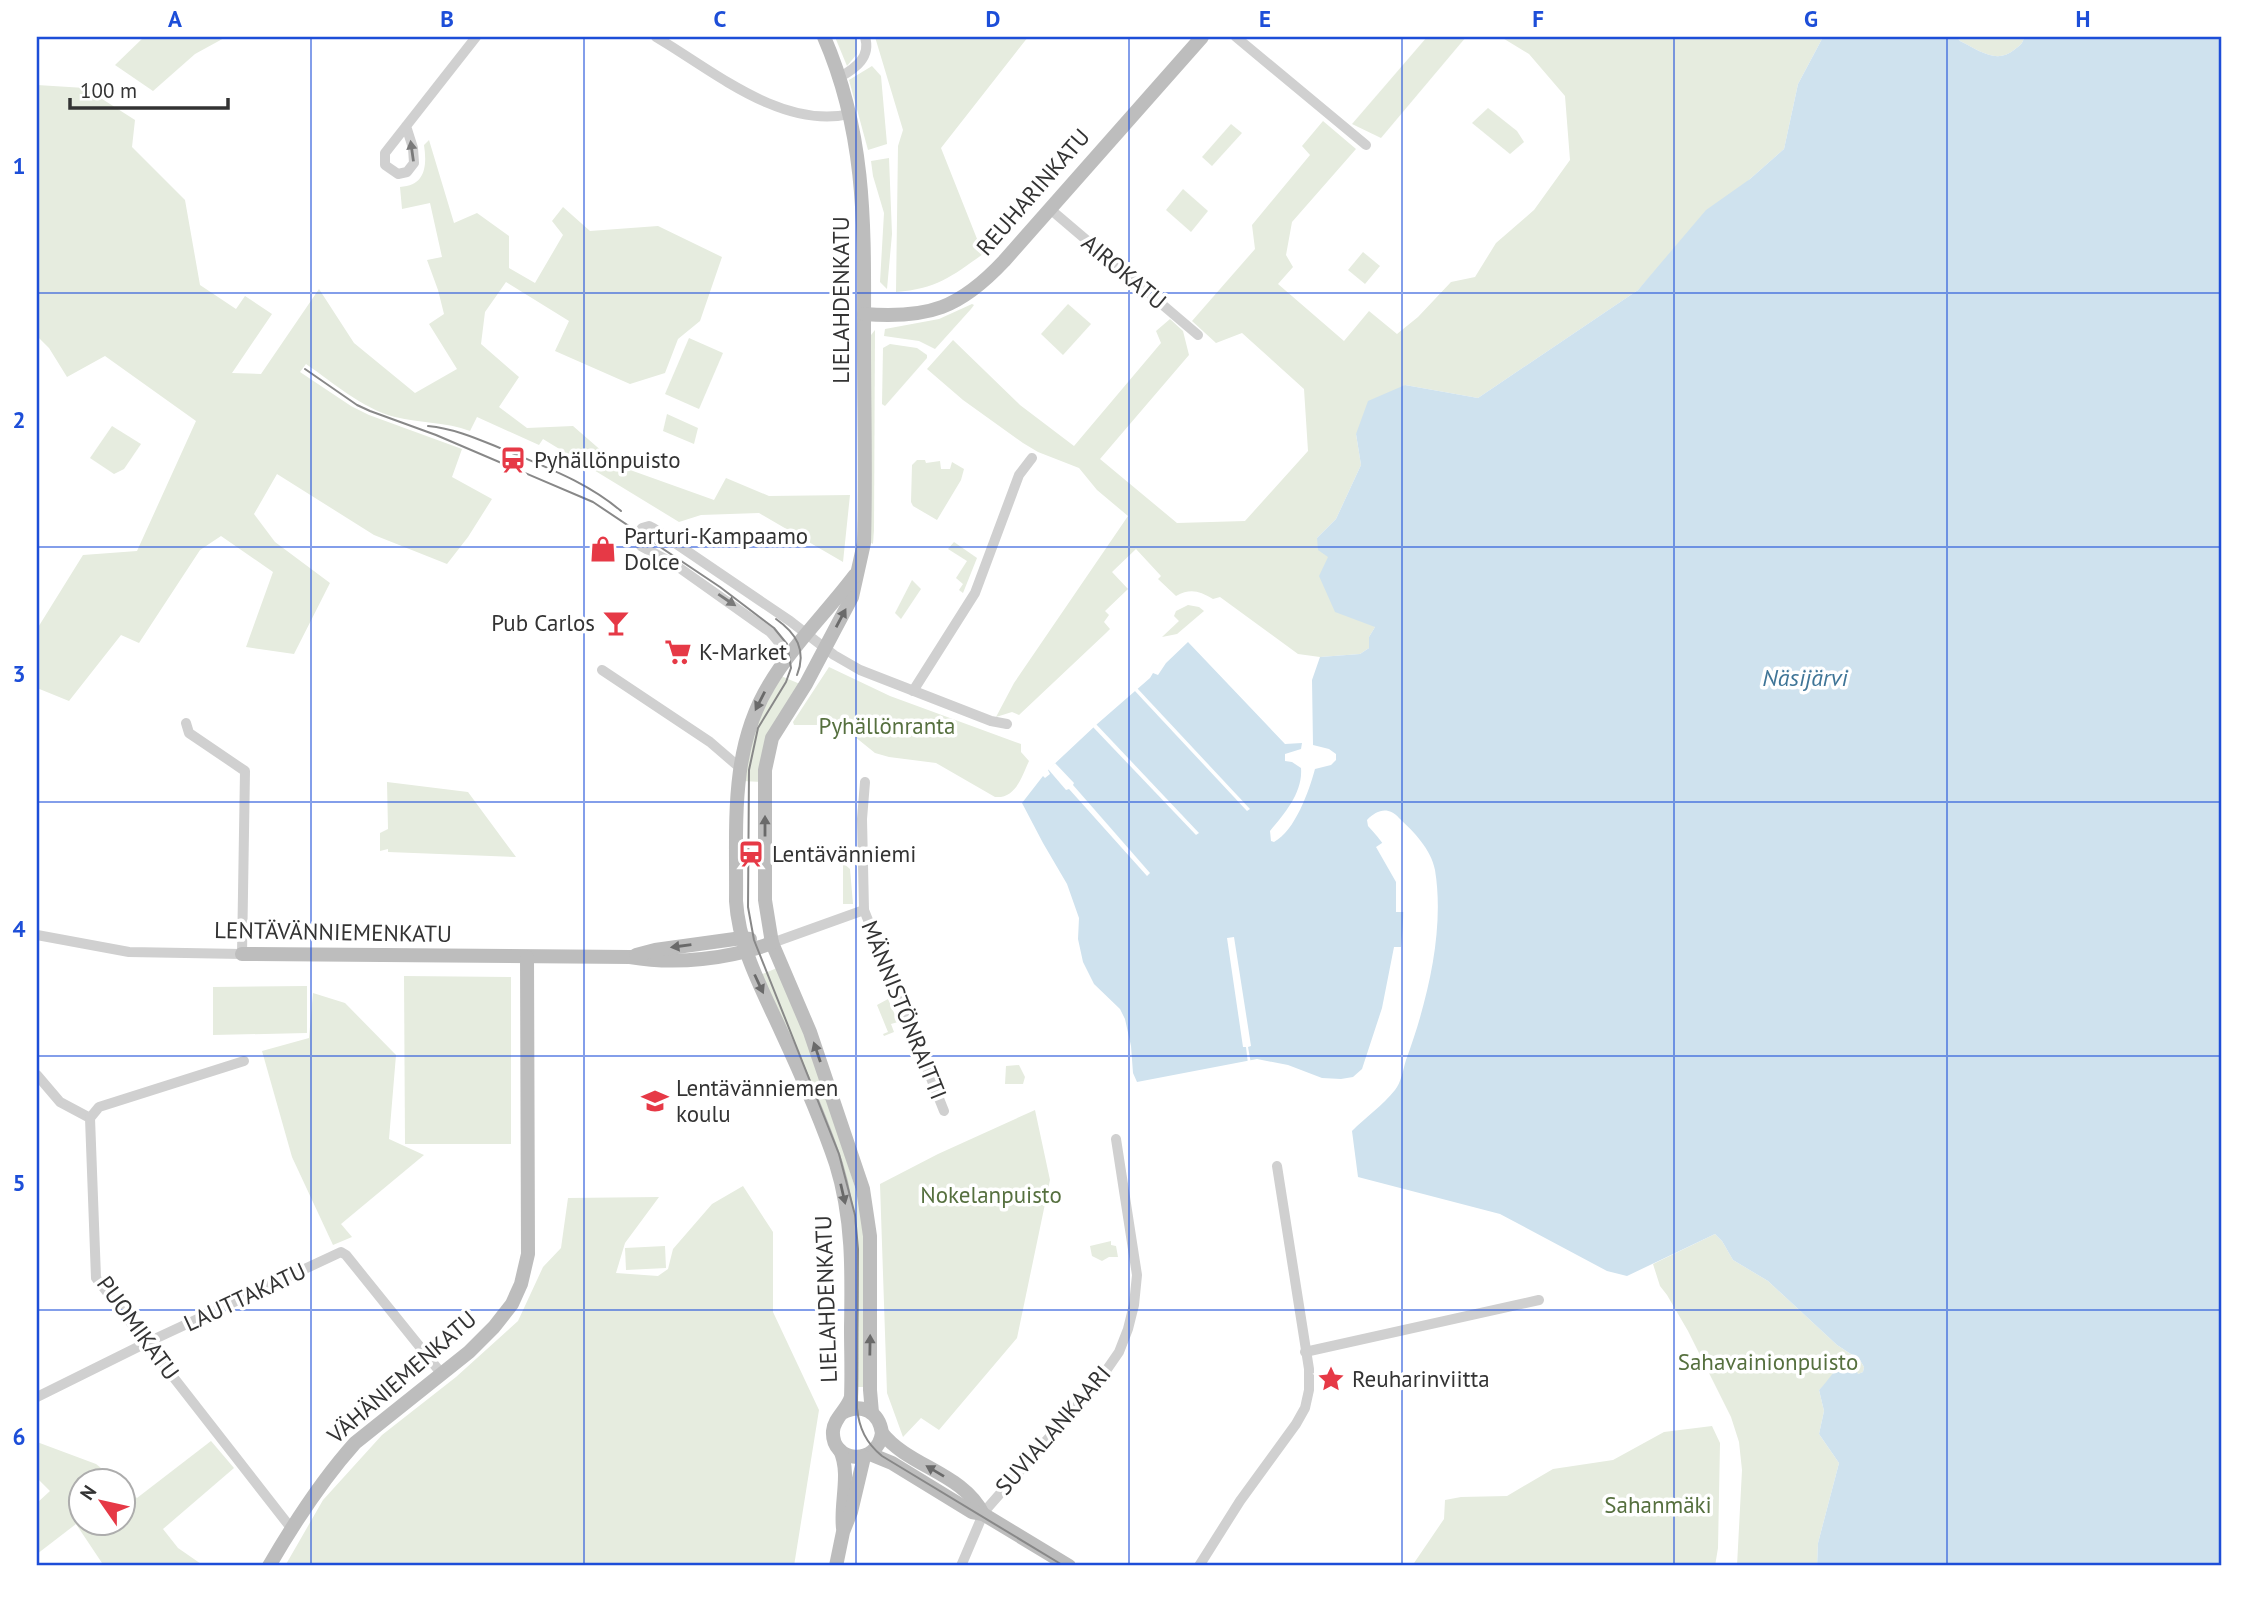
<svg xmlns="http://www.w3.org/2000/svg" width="2258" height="1603" viewBox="0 0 2258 1603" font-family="'PT Sans',sans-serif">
<rect width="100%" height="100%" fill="#fff"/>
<g fill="#e6ecdf">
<polygon points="144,37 226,37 195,54 153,91 115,65"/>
<polygon points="835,37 857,38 857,54 847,66"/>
<path d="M875 37H1028L941 148 983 254C951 277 936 289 896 292L898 146 903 130Z"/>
<polygon points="1427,37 1466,37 1381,138 1352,124"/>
<path d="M1501 37H1823L1798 84 1784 149 1750 179 1665 260 1638 290 1478 398 1405 385 1356 434 1361 465 1336 519 1317 538 1375 627 1369 637V648L1360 654 1320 657 1298 654 1220 597 1213 599C1199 591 1191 588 1176 596L1158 579 1161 576 1136 549 1112 572 1128 589 1105 611 1109 615 1104 622 1110 629 1106 633 1019 715 1012 712 996 717 1014 683 1128 516 1097 490 1079 468 1038 452 1023 443 963 400 927 369 953 340 1020 405 1074 446 1161 343 1156 331 1170 319 1183 331 1189 355 1100 459 1177 523 1245 521 1308 451 1304 389 1242 333 1216 343 1192 321 1255 249 1252 225 1310 155 1302 146 1323 121 1356 149 1292 222 1286 255 1293 267 1278 284 1344 341 1369 311 1397 334 1418 317 1451 282 1475 277 1496 243 1534 210 1570 160 1565 96 1529 54Z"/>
<path d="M1957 37H2024C2023 44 2019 46 2014 50 1996 65 1977 49 1960 41Z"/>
<polygon points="872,66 881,76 887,144 868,150 849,80"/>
<path d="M37 85 85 88 135 120 132 147 185 200 200 285 236 309 245 296 272 314 232 373 261 374 319 289 354 343 415 393 457 369 429 324 444 314 438 290 427 260 442 257 430 203 402 209 400 187C426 186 427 165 424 145L429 140 454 223 477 213 509 236V268L535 283 563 235 552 221 563 207 590 231 658 226 722 257 700 321 678 339 665 373 630 384 555 351 569 321 506 282 485 312 481 344 519 377 499 407 527 428 573 426 619 466 714 500 726 478 769 496 850 495 843 562 759 513 701 515 679 522 543 439 539 445 477 417 470 431C446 422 420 423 395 417 361 408 334 383 306 364L300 372 351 406 369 415 462 449 452 477 492 499 468 537 447 564 374 535 277 474 254 514 275 542 330 583 294 654 246 647 273 572 221 536 200 550 139 643 121 635 69 701 37 688V629L83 555 137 551 196 421 105 356 67 377 49 348 37 336Z"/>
<polygon points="1488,108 1517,131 1524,142 1510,154 1472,123"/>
<polygon points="1231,124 1242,133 1212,166 1202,157"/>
<polygon points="889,158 892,234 887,289 880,282 884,213 873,176 871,161"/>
<polygon points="1183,189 1208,211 1191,232 1166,210"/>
<polygon points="1363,252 1380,266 1365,284 1348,270"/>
<polygon points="972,304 974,305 971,309 935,349 919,341 884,336 885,329 939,319"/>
<polygon points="1068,304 1091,324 1063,355 1041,334"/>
<polygon points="875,330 874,530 873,544 870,542 871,335"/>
<polygon points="689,338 723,353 699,409 665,394"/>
<polygon points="890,344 917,348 927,355 927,358 885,406 882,404 883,348"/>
<polygon points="667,414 698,428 694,444 663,431"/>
<polygon points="112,426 141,444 124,469 114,474 90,458"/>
<polygon points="917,460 925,460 926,463 940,461 941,469 950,469 952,462 964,469 961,480 937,520 913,506 911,502 912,465"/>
<polygon points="954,542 977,558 963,593 959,590 963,584 956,578 967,561 948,549"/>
<polygon points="912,580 921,589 901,619 895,613"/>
<polygon points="1188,605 1199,607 1204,611 1177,634 1162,637 1179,621 1174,616 1176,611"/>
<path d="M829 667 890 696 1021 744V752L1029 761C1022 776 1016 799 995 797L936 763 889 757 875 753 849 732 834 725H794L793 722Z"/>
<polygon points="781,676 800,684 762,782 742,781 752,732"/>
<polygon points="387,782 468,792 516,857 388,852 388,849 380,851 380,833 388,829"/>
<polygon points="843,863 850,869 853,904 843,904"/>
<polygon points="777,968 809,1041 864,1216 866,1387 854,1387 854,1231 760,975"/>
<polygon points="404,976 511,977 511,1144 405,1144"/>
<polygon points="307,986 307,1033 213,1035 213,987"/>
<polygon points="313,993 345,1003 396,1055 389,1139 424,1155 341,1224 352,1237 333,1245 292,1157 262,1051 309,1038"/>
<polygon points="888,999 898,1022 891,1024 894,1032 884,1036 883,1034 888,1032 877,1005"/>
<polygon points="1019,1065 1025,1077 1023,1084 1005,1084 1006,1066"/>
<polygon points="1035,1110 1050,1180 1017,1338 939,1430 921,1418 903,1437 887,1393 880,1184 938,1154"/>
<polygon points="743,1186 773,1232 773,1312 819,1410 794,1566 285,1566 323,1500 382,1435 456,1377 518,1321 543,1267 561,1248 568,1198 659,1197 625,1243 616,1273 658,1276 668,1269 673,1249 712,1204"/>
<polygon points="1715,1234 1722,1241 1733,1260 1768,1281 1837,1345 1860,1360 1864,1367 1863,1372 1858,1374 1850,1363 1819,1390 1824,1411 1819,1434 1839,1463 1818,1543 1817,1566 1737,1566 1742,1470 1739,1442 1731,1417 1688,1331 1667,1295 1660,1286 1653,1264"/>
<polygon points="1111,1241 1111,1245 1116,1246 1118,1257 1109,1257 1102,1261 1092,1256 1090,1246"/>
<polygon points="665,1246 666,1268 626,1270 625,1248"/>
<polygon points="1712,1426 1720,1443 1718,1548 1715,1566 1412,1566 1444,1519 1445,1500 1461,1497 1507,1496 1553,1469 1613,1460 1664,1432"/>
<polygon points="211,1441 234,1468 163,1529 178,1548 204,1566 104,1566 76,1524 37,1554 37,1503 50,1491 37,1478 37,1442 96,1464 116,1480 80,1480 80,1522 122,1522 123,1486 137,1498"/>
</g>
<path fill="#cfe2ee" d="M1823 37H1957L1960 41C1977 49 1996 65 2014 50 2019 46 2023 44 2024 37H2221V1566H1817L1818 1543 1839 1463 1819 1434 1824 1411 1819 1390C1829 1380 1835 1368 1845 1361L1855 1367 1858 1374 1863 1372 1864 1367 1860 1360 1837 1345 1768 1281 1733 1260 1722 1241 1715 1234 1627 1276 1607 1271 1500 1214 1358 1177 1352 1131C1365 1118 1383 1105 1395 1090 1401 1083 1403 1070 1406 1060 1427 1003 1445 931 1435 870 1431 849 1414 832 1399 818 1388 806 1377 810 1367 820L1368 826C1406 866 1406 894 1401 947H1394L1382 1008 1362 1069 1353 1077 1341 1079 1322 1078 1288 1065 1257 1059 1137 1082 1133 1073 1131 1046 1125 1019 1120 1009 1094 984 1083 962 1078 939 1079 918 1067 884 1043 843 1022 803 1043 776 1045 778 1050 774 1048 770 1096 725 1150 678 1153 673 1158 675 1166 663 1188 642 1285 744 1302 743 1301 749 1285 754V761L1292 762 1301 768C1303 792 1285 813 1270 831L1271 841 1274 842C1295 831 1309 791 1315 769L1331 765 1336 760V754L1329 749 1313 745 1312 680 1320 657 1360 654 1369 648V637L1375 627 1335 612 1319 576 1328 557 1318 550 1317 538 1336 519 1361 465 1356 434 1368 401 1405 385 1478 398 1638 290 1706 210 1750 179 1784 149 1798 84Z"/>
<g fill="#fff">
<polygon points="1135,687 1137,688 1250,809 1247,811 1134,690"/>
<polygon points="1095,723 1199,833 1196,835 1092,726"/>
<polygon points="1055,763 1074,783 1073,785 1150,873 1147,876 1069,789 1066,790 1048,769"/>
<polygon points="1385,841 1403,872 1407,887 1406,912 1396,912 1396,882 1376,847"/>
<polygon points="1234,937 1251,1046 1248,1047 1251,1064 1248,1064 1246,1047 1243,1047 1227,938"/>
</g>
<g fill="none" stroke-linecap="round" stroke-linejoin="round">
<g stroke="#d0d0d0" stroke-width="10">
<path d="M656 37C712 70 782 130 850 114"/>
<polyline points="1236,37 1366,145"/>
<path d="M840 77C856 68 871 57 865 37"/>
<polyline points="406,126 413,148 414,163 407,172 398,174 385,165 385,153 476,37"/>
<polyline points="1050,209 1198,335"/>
<path d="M785 662C785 649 779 642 770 632L674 564 641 546 637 537 642 528 649 526 653 528 790 621 834 655 860 670 991 721 1007 724"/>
<polyline points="602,670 710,742 739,767"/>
<polyline points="913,691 975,593 1019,475 1032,458"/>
<polyline points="864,910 944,1111"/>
<polyline points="37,935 129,952 242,954 245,771 189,733 186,723"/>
<polyline points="772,943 864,910 862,819 865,782"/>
<polyline points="37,1075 60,1102 90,1118 96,1278 291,1528"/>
<polyline points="90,1118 99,1107 244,1061"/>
<polyline points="1305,1352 1539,1300"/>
<polyline points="37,1397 146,1343 341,1252 346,1255 441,1373"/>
<polyline points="961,1566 984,1512 1101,1378 1119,1352 1128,1329 1134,1305 1137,1275 1116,1139"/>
<polyline points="1199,1566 1240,1501 1296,1424 1305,1408 1309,1390 1309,1369 1277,1166"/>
</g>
<g stroke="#bdbdbd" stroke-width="14">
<path d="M824 37C868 138 864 233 864 340 864 408 866 475 864 543L852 597 806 684 772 738 765 770V900L772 943 810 1032 863 1189 870 1236V1390L872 1413"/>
<path d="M864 314C929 319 960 308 1004 261L1202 37"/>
<path d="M242 954 630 957C677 965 728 959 772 943"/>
<polyline points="636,955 655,950 742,938 750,939"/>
<path d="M842 1413C862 1402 879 1412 882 1433 877 1467 831 1463 833 1431 834 1418 847 1410 851 1397 852 1374 851 1351 851 1328 852 1272 853 1218 836 1164 821 1119 801 1074 781 1031 762 989 739 948 736 901 737 827 729 751 769 685 792 646 827 612 855 575"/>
<path d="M882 1433C909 1467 963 1473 983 1514"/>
<path d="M840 1450C851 1474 840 1502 843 1528"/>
<polyline points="870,1454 892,1463 972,1512 983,1514 1069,1566"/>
<path d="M269 1566C294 1523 321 1481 355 1443L469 1352 494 1327 512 1304 521 1284 528 1254 527 957"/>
<polyline points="836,1566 843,1532 851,1512 864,1457"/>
</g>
<g stroke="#888" stroke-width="2">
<path d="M305 369 357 405 370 411 436 435 593 502 720 587 774 628 787 644 791 668 786 682 758 728 749 770 748 907 754 940 839 1154 855 1215 858 1249 857 1408C859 1428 866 1443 882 1456L1064 1566"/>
<path d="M428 426C458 429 482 441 510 452 550 469 588 483 621 511"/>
<path d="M776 619C796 633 807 650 797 675"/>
</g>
</g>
<defs><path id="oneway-solid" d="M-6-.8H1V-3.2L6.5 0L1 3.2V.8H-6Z" transform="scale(1.75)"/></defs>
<g fill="#7a7a7a">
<use href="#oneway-solid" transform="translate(412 151) rotate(-98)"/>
<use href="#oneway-solid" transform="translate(727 600) rotate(34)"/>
</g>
<g fill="#6a6a6a">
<use href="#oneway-solid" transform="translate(841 618) rotate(-62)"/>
<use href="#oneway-solid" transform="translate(760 701) rotate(117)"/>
<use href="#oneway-solid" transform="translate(765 826) rotate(-90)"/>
<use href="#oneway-solid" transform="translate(681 946) rotate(172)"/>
<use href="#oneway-solid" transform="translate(759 984) rotate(65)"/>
<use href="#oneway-solid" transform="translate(817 1052) rotate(-109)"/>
<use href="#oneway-solid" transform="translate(843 1194) rotate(77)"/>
<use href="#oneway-solid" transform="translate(870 1345) rotate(-89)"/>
<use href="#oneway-solid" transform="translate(935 1471) rotate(-149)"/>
</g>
<path fill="none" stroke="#1d4ed8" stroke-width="2" stroke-opacity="0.55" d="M311 37V1566M584 37V1566M856 37V1566M1129 37V1566M1402 37V1566M1674 37V1566M1947 37V1566M37 293H2221M37 547H2221M37 802H2221M37 1056H2221M37 1310H2221"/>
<defs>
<g id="station-bare" transform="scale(2.1)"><path d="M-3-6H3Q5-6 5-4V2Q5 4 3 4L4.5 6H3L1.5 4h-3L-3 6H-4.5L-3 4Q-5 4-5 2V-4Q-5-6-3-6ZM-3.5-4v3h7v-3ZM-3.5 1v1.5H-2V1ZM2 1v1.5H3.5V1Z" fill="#e63946" stroke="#fff" stroke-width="2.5" paint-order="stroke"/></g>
<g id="shop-bare" transform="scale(2.1)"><path d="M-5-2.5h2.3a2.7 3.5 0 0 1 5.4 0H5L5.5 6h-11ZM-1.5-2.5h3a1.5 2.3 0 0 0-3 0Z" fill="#e63946" stroke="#fff" stroke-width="2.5" paint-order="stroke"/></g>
<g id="bar-bare" transform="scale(2.1)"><path d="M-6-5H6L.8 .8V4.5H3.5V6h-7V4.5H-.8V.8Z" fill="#e63946" stroke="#fff" stroke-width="2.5" paint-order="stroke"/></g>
<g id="supermarket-bare" transform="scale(2.1)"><path d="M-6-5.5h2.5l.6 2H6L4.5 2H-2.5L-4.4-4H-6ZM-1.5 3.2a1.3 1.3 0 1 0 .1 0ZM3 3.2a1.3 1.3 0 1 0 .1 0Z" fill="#e63946" stroke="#fff" stroke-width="2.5" paint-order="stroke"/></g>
<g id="school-bare" transform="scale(2.1)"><path d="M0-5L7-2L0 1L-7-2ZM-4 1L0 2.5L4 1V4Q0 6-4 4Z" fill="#e63946" stroke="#fff" stroke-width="2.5" paint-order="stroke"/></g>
<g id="sight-bare" transform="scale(2.1)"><path d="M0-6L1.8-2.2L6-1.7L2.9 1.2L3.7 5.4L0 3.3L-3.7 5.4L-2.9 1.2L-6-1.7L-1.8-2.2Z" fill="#e63946" stroke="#fff" stroke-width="2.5" paint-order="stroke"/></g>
</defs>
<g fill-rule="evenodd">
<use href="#station-bare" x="513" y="460"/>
<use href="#shop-bare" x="603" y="549"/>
<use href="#bar-bare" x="616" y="623"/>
<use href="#supermarket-bare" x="678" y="652"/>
<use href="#station-bare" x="751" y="854"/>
<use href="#school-bare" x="655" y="1101"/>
<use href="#sight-bare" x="1331" y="1379"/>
</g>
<g text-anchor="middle" stroke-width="7" stroke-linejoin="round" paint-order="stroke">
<g font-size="23" fill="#333" stroke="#fff">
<text transform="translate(1033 192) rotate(-49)" y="8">REUHARINKATU</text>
<text transform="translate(1124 272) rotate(40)" y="8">AIROKATU</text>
<text transform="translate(841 300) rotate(-90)" y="8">LIELAHDENKATU</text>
<text transform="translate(333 932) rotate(1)" y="8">LENTÄVÄNNIEMENKATU</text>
<text transform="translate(904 1010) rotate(68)" y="8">MÄNNISTÖNRAITTI</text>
<text transform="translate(245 1297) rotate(-25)" y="8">LAUTTAKATU</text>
<text transform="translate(826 1299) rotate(-92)" y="8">LIELAHDENKATU</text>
<text transform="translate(138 1328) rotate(54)" y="8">PUOMIKATU</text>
<text transform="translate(402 1377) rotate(-41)" y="8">VÄHÄNIEMENKATU</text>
<text transform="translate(1053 1430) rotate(-49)" y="8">SUVIALANKAARI</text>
</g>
<g font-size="23" fill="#333" stroke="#fff" text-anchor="start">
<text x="534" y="468">Pyhällönpuisto</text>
<text x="624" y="544">Parturi-Kampaamo<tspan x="624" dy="26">Dolce</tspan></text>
<text x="595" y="631" text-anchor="end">Pub Carlos</text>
<text x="699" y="660">K-Market</text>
<text x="772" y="862">Lentävänniemi</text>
<text x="676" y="1096">Lentävänniemen<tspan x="676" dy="26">koulu</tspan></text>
<text x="1352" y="1387">Reuharinviitta</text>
</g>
<g font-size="23" fill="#56703f" stroke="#fff">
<text x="887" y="734">Pyhällönranta</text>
<text x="991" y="1203">Nokelanpuisto</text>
<text x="1768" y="1370">Sahavainionpuisto</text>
<text x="1658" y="1513">Sahanmäki</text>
</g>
<g font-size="24" font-style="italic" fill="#3f7597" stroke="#fff">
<text x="1805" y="686">Näsijärvi</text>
</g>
</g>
<rect width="2258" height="1603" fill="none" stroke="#ffffff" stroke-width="77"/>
<g transform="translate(102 1502) rotate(304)"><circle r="33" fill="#ffffff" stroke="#adadad" stroke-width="2"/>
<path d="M0-5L12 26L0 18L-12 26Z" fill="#e63946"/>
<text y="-10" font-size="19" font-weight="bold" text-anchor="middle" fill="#333333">N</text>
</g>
<path d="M70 98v10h158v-10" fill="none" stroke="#333333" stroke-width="3.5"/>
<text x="80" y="98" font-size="21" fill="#333333" stroke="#ffffff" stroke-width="5" paint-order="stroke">100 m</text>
<rect x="38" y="38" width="2182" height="1526" fill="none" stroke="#1d4ed8" stroke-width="2.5"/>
<g font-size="23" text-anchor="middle" font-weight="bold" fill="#1d4ed8">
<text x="175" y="27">A</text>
<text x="447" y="27">B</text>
<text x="720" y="27">C</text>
<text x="993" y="27">D</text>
<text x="1265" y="27">E</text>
<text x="1538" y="27">F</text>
<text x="1811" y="27">G</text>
<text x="2083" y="27">H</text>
<text x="19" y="174">1</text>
<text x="19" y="428">2</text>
<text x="19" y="682">3</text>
<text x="19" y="937">4</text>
<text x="19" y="1191">5</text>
<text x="19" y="1445">6</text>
</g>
</svg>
